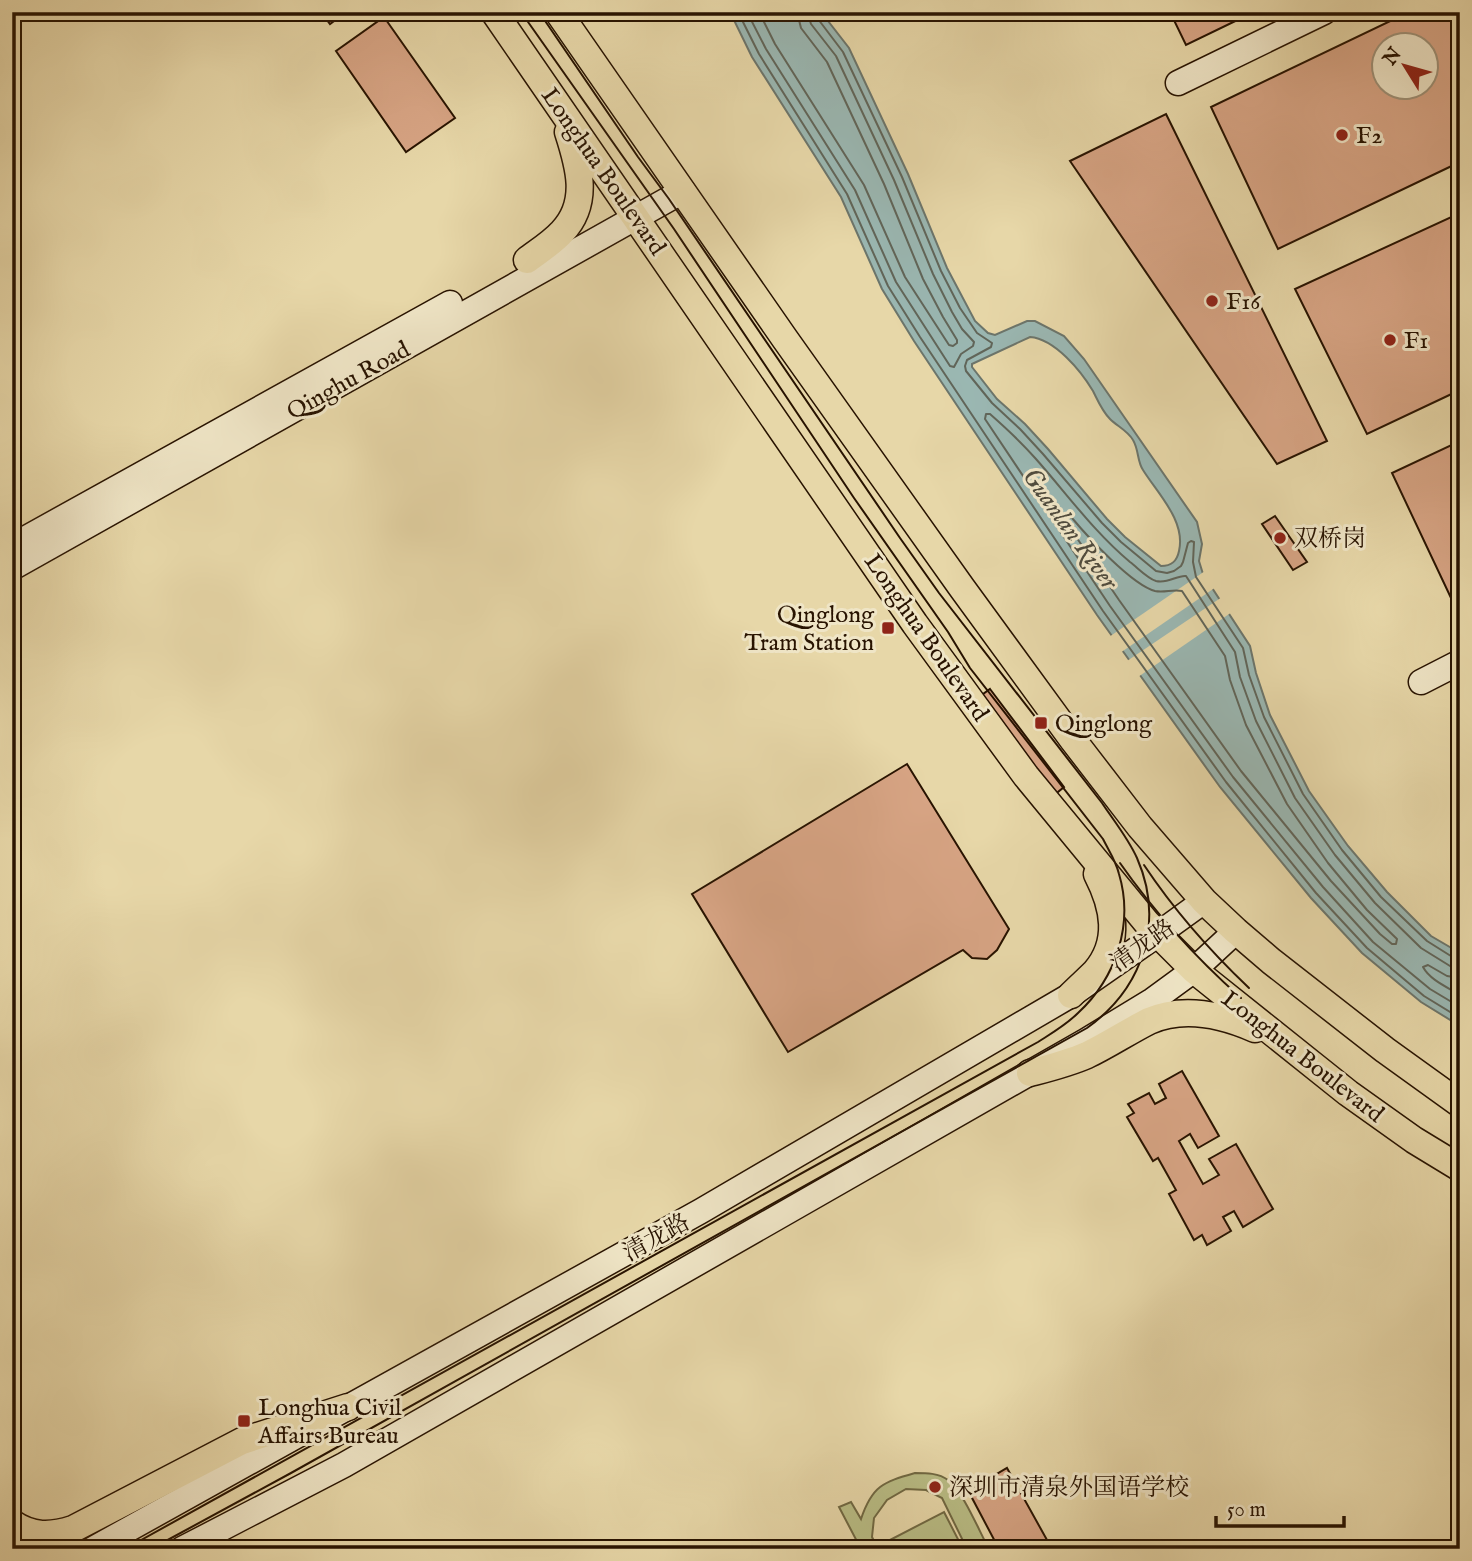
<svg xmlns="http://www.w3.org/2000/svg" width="1472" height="1561" viewBox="0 0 1472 1561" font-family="'IM FELL English','Noto Serif SC',serif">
<rect width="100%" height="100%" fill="#e7d7a8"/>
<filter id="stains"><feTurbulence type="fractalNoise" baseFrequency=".00286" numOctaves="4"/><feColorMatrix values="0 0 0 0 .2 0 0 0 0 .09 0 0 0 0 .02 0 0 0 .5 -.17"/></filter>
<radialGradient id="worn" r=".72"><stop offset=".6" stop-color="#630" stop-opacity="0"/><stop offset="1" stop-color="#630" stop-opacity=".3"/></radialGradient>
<g fill="#b9bd85" stroke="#706842" stroke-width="2">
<path d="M915 1473C926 1473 939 1473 948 1480 963 1491 979 1531 989 1549H967L942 1498 926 1490 906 1489 887 1500 874 1518 872 1537 878 1549H861L839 1507 851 1502 861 1519C872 1486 883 1482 915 1473Z"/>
<polygon points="944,1512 963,1549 892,1549 888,1541"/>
</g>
<path fill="#9ab7b2" stroke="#6c756b" stroke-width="2" fill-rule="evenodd" d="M730 12H821L849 48 908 174 947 268 975 321 988 333 995 335 1027 321H1035L1064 336 1084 359 1197 522 1202 544 1199 561 1203 574 1250 646 1256 673 1270 715 1309 791 1348 846 1387 892 1431 936 1460 953V1026L1421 1002 1362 953 1311 898 1220 787 1097 615 914 341 882 289 841 197 752 57ZM1030 337C1055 339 1081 371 1093 391 1098 401 1102 411 1110 419 1117 426 1128 431 1133 440 1139 450 1137 461 1143 470 1158 494 1186 521 1179 551 1177 561 1172 566 1161 566L1125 537 1107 519 1048 449 1025 424 997 399 972 367V364Z"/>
<g fill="#e7d7a8">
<polygon points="1205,571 1216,587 1120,653 1109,637"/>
<polygon points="1222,597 1232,612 1138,677 1127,661"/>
</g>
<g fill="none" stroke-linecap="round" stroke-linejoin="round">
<g stroke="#616559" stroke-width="2">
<polyline points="738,12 759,54 847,194 888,286 920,337 1103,611 1226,782 1316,893 1367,948 1424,996 1460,1018"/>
<polyline points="747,12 766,49 855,190 896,282 950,366 954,367 961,354 973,346 974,342 962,329 952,312 933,274 894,180 836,56 811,24 807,12"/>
<polyline points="759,12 775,44 864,185 905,277 949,345 953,346 957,343 957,340 943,317 923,279 884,184 827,62 801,28 797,12"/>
<polyline points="816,12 818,19 843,52 902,177 941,271 960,308 977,333 992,343 991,347 967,360 965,366 966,371 992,403 1020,429 1043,454 1102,523 1121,542 1156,571 1167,573 1174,571 1181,566 1183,562 1188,543 1191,541 1194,542 1193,562 1196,577 1243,648 1249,675 1264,717 1303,794 1342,850 1381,897 1427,941 1454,958 1460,959"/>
<path d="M1067 517 1072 518C1087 536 1132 585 1155 591 1164 593 1173 589 1182 591L1225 656 1230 680 1246 725 1287 804 1328 863 1367 910 1397 939 1396 944H1392L1380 934 1331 881 1241 771 1119 600 1066 522Z"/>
<path d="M1460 968 1450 966 1421 948 1375 903 1335 855 1295 798 1256 721 1240 677 1235 652 1186 576C1177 575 1168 584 1156 581 1147 578 1138 568 1130 562 1094 532 1067 494 1036 459 1022 443 1007 429 990 414H986L985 419 1110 606 1233 777 1323 887 1373 942 1430 989 1460 1007"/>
<path d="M1460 978 1447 976 1428 965 1423 967C1430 980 1447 987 1460 995"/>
</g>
</g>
<g fill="#d7a484" stroke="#281300" stroke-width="2" fill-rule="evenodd">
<polygon points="321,12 346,12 330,24"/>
<polygon points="1170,12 1254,12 1186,45"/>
<path d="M1409 12H1460V162L1278 249 1211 107ZM1384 46H1426V88H1384Z"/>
<polygon points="384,17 455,118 406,152 336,51"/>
<polygon points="1166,114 1327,441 1277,464 1070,161"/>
<polygon points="1460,213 1460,390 1367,434 1295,289"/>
<polygon points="1460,441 1460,617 1392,473"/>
<polygon points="1275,516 1307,562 1293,570 1262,524"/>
<polygon points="990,689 1064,787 1053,796 979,697"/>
<polygon points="907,764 1009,929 997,950 987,959 972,958 963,950 788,1052 692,894"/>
<polygon points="1182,1071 1219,1136 1198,1148 1190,1134 1179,1141 1203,1184 1219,1175 1209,1159 1236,1144 1273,1209 1243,1227 1234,1211 1223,1217 1231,1231 1207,1245 1202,1235 1194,1240 1169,1194 1176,1190 1158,1158 1153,1161 1127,1117 1134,1113 1128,1104 1149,1093 1155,1104 1166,1098 1159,1084"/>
<polygon points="1007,1468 1052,1549 999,1549 971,1496 973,1488"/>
</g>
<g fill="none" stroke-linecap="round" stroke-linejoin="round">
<g stroke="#281300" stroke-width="27">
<g id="secondary">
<polyline points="1178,83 1324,12"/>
<polyline points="12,546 450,303"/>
<polyline points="12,568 683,191"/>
<polyline points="1421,682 1460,662"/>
<polyline points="93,1549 701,1211 1071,995 1157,935 1204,901"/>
<polyline points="182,1549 344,1465 1084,1042 1153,1000 1194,970 1236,931"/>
</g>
</g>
<g stroke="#281300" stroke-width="29">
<g id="primary">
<polyline points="494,12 915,624 1026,776 1147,923 1194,970 1348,1093 1414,1140 1460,1168"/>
<polyline points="558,12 785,339 962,588 1073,740 1140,827 1204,901 1236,931 1271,961 1385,1050 1460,1104"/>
<path d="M527 260C539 251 552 243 562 232 590 203 579 166 568 132"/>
<path d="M1071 995C1079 987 1087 980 1095 972 1121 942 1114 907 1097 874"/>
<path d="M1030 1073C1049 1068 1069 1063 1087 1055 1108 1045 1129 1031 1149 1021 1183 1006 1223 1015 1255 1029"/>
<path d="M12 1523C32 1537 51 1536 73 1529L242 1441 348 1407"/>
</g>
</g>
<use href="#secondary" stroke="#efe5c6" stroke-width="24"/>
<use href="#primary" stroke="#e7d7a8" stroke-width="26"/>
<g stroke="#281300" stroke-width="2">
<path d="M1120 863C1155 913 1195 957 1241 998"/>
<path d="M1144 865C1174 910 1210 951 1249 988"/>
<path d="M125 1549 1038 1042C1052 1033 1066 1025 1078 1013 1116 978 1134 924 1119 874 1116 861 1109 851 1103 839L970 668 948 632 854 498 674 229 521 12"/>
<path d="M151 1549 291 1473 1087 1028C1143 988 1165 922 1137 858 1128 838 1114 821 1102 803L939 593 900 538 669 199 638 157 539 12"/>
</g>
</g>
<g fill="#8f2418" stroke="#efe5c6" stroke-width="2.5">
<circle cx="1342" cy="135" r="7"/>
<circle cx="1212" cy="301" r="7"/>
<circle cx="1390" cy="340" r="7"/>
<circle cx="1280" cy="538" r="7"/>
<rect x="881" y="621" width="14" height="14" rx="3.5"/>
<rect x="1034" y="716" width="14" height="14" rx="3.5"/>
<rect x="237" y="1414" width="14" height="14" rx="3.5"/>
<circle cx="935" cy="1487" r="7"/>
</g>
<g text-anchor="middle" stroke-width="6" stroke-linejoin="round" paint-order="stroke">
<g font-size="24" fill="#281300" stroke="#efe5c6" text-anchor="start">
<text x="1356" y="143">F2</text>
<text x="1226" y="309">F16</text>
<text x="1404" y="348">F1</text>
<text x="1294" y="546">双桥岗</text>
<text x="874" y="622" text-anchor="end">Qinglong<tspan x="874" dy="28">Tram Station</tspan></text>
<text x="1055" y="731">Qinglong</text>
<text x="258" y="1415">Longhua Civil<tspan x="258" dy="28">Affairs Bureau</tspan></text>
<text x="949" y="1495">深圳市清泉外国语学校</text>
</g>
<g font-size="24" fill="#281300" stroke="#efe5c6">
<text transform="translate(604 171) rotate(55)" y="8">Longhua Boulevard</text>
<text transform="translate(348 380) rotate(-29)" y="8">Qinghu Road</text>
<text transform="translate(927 637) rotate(55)" y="8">Longhua Boulevard</text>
<text transform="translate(1142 945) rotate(-35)" y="8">清龙路</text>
<text transform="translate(1303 1056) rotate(38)" y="8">Longhua Boulevard</text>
<text transform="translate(656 1237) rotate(-29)" y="8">清龙路</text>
</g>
<g font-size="26" font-style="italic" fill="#504c3e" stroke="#efe5c6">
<text transform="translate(1071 528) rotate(54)" y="9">Guanlan River</text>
</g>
</g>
<rect width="1472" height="1561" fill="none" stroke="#e7d7a8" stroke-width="42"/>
<rect x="14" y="14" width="1444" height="1533" fill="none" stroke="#281300" stroke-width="3.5"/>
<rect x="21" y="21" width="1430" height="1519" fill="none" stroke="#281300" stroke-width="2"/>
<g transform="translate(1405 66) rotate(307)"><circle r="33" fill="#efe5c6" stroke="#9f9177" stroke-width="2"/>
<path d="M0-5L12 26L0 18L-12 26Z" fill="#8f2418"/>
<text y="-10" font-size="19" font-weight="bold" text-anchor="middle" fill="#281300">N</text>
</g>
<path d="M1216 1516v10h128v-10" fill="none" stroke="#281300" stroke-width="3.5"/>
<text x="1227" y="1516" font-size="21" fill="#281300" stroke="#efe5c6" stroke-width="5" paint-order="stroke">50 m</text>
<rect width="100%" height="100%" filter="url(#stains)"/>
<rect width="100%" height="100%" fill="url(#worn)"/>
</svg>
